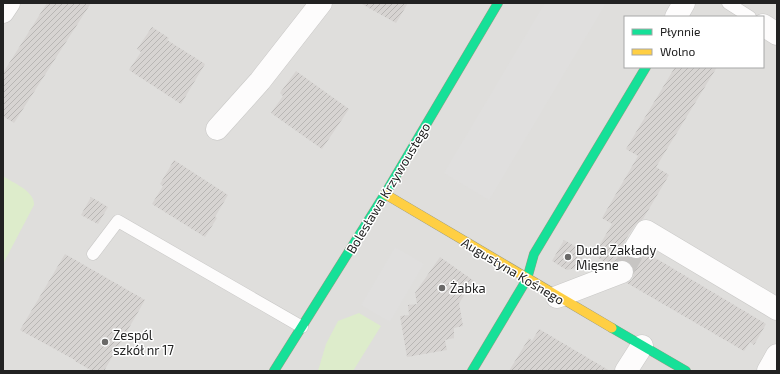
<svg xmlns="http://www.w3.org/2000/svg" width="780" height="374" viewBox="0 0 780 374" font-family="'Exo 2',sans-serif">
<defs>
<pattern id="building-hatch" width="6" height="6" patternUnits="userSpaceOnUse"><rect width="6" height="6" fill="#d7d4d2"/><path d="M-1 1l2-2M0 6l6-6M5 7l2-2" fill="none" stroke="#b8b6b4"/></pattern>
</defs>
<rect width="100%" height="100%" fill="#f0eeeb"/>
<path fill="#dfdedc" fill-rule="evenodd" d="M3 3H777V371H3ZM625 17H763V67H625Z"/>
<g fill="#ddeccb">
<path d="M3 176C13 183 35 191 34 205L3 264Z"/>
<polygon points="359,313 381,326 353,371 318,371 326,344 338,321"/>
</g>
<g fill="#e0dfde">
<polygon points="545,3 606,3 489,200 444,173"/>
<polygon points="395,247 424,264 390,322 361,305"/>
</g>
<g fill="url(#building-hatch)">
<polygon points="47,3 91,3 14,123 3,116 3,73"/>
<polygon points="360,3 408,3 396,23"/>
<polygon points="152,27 169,38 167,40 205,64 181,104 129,70 141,52 137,49"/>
<polygon points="675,67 717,67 656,167 669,175 643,219 636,224 625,240 624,246 625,252 629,257 635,259 642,258 647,253 766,324 754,345 750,342 744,351 627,283 632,280 634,274 633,267 630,262 624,260 608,264 594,255 612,224 602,218 638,156 626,149"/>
<polygon points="296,71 349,109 322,149 271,113 283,96 280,93"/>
<polygon points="174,160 228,195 215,217 217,218 205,237 152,204 163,186 160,184"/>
<polygon points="91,197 108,207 98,224 81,215"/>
<polygon points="564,240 585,252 576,268 567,270 552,261"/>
<polygon points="65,254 145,300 104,371 92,371 75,361 75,360 20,330"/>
<polygon points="440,257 474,281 459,303 463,326 454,328 454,338 445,340 447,350 407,357 400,316 409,315 408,305 417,304 415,293"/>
<polygon points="539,329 610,371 509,371 529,338 532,341"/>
</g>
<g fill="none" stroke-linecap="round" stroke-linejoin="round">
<polyline stroke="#c7c5c3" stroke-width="22" stroke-dasharray="22 11" stroke-linecap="butt" points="622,272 636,247"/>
<g stroke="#c9c8c7" stroke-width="13">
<g id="lane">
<polyline points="728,3 750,17"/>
<polyline points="93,254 118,221 302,327"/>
</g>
</g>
<g stroke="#c9c8c7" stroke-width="23">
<g id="street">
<polyline points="3,12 9,3"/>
<polyline points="676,17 684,3"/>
<polyline points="763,25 777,34"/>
<polyline points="217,129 260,81 321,3"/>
<polyline points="636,247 646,231 777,309"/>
<polyline points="557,297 622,272"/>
<polyline points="626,371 642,346"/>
<polyline points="768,371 777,355"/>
</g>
</g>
<g stroke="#999a82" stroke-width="10">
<g id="fast">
<polyline points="612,328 686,371"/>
<polyline points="274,371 385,194 498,3"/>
<polyline points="472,371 527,279 534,254 646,67"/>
</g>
</g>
<g stroke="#999a82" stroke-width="10">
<polyline id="slow" points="385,194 612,328"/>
</g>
<use href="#lane" stroke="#fdfcfc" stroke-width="12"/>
<use href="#street" stroke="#fdfcfc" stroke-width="22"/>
<use href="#fast" stroke="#16e098" stroke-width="9"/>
<use href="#slow" stroke="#ffcf43" stroke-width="9"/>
</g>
<g fill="#6a6968" stroke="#fff" stroke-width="1.5">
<circle cx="568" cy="257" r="4"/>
<circle cx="442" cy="288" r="4"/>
<circle cx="105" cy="342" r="4"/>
</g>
<g text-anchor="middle" stroke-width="3" stroke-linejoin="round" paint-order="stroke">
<g font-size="13" fill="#222" stroke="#fff">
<text transform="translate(388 188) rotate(-59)" y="5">Bolesława Krzywoustego</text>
<text transform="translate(513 271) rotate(31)" y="5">Augustyna Kośnego</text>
</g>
<g font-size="13" fill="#222" stroke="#fff" text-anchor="start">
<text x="576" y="255">Duda Zakłady<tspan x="576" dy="15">Mięsne</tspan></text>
<text x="450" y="293">Żabka</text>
<text x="113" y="340">Zespól<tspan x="113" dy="15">szkół nr 17</tspan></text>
</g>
</g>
<rect width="780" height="374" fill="none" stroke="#222222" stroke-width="8"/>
<rect x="624" y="16" width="140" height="52" fill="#ffffff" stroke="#a7a7a7"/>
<rect x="632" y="29" width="20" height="6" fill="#16e098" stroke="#a7a7a7"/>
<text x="660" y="36" font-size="12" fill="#222222">Płynnie</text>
<rect x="632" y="49" width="20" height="6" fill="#ffcf43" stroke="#a7a7a7"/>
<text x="660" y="56" font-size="12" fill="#222222">Wolno</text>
</svg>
